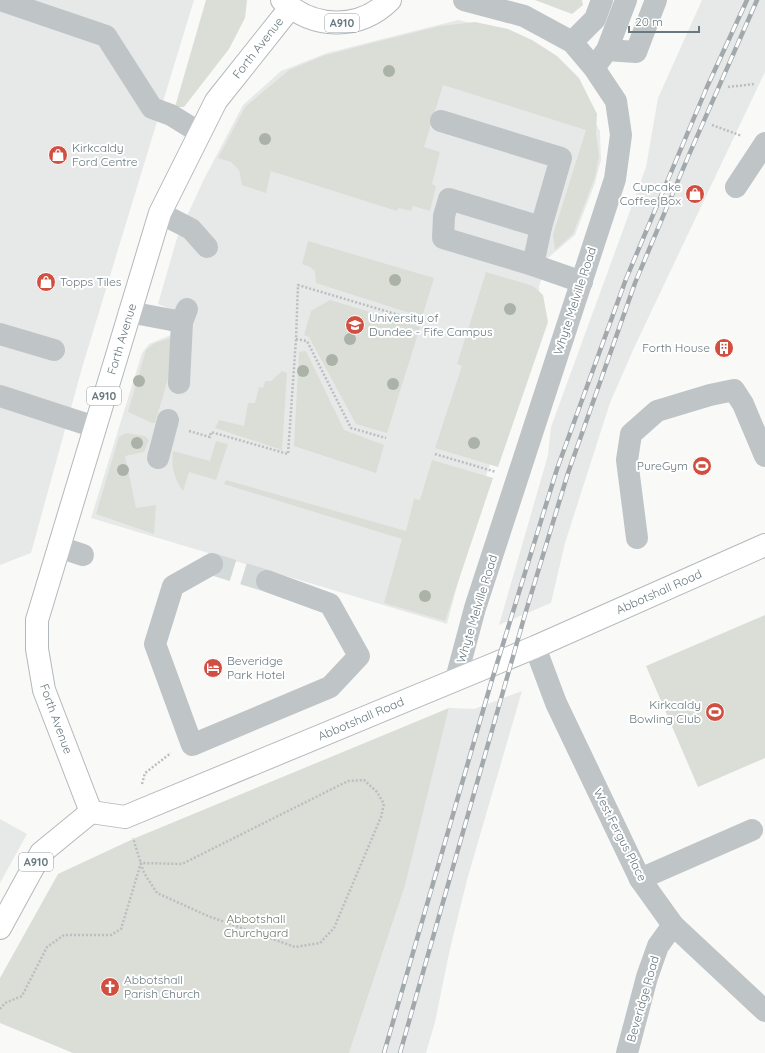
<svg xmlns="http://www.w3.org/2000/svg" width="765" height="1053" viewBox="0 0 765 1053" font-family="Quicksand,sans-serif">
<rect width="100%" height="100%" fill="#f9f9f8"/>
<g fill="#e7e9e8">
<polygon points="0,0 194,0 82,368 31,553 0,565"/>
<polygon points="702,0 765,0 765,72 633,350 610,403 565,543 551,603 499,625 548,455 551,427 646,167 658,98"/>
<polygon points="458,20 489,27 582,100 600,131 601,160 595,183 575,235 548,258 539,287 541,316 485,479 447,624 91,518 142,353 149,344 171,335 172,310 158,304 177,238 203,181 243,105 281,71 327,53"/>
<polygon points="522,691 467,880 450,949 435,1022 426,1053 349,1053 405,886 449,708 474,709"/>
<polygon points="0,819 27,834 0,883"/>
</g>
<g fill="#daded7">
<polygon points="206,0 247,0 245,18 229,49 184,107 175,107"/>
<polygon points="535,0 582,0 583,5 572,14"/>
<polygon points="475,22 508,29 532,40 557,56 579,78 597,114 596,133 599,156 595,177 573,234 555,250 553,235 586,130 443,85 424,147 440,152 432,184 436,186 430,211 413,206 411,211 399,208 397,211 271,171 266,193 242,185 239,170 231,162 218,158 245,107 289,70 323,56 372,43 440,26"/>
<polygon points="308,241 434,278 422,317 316,283 315,271 310,267 302,264"/>
<polygon points="486,272 533,286 543,295 548,322 498,467 435,448 462,366 457,364"/>
<polygon points="330,300 420,327 387,433 356,424 309,337 304,335 311,311"/>
<polygon points="170,338 170,372 155,423 152,423 128,412 146,350 155,343"/>
<polygon points="306,351 344,430 384,445 376,473 294,446 299,352"/>
<polygon points="282,371 287,373 282,450 215,428 219,420 244,426 248,403 255,403 259,387 263,388 265,381 271,381"/>
<polygon points="126,433 145,436 149,440 144,452 125,456 136,508 156,505 154,534 96,514 119,437"/>
<path d="M216 441 228 444 216 480 189 472 183 491C174 479 171 466 173 451L210 461Z"/>
<polygon points="432,460 493,478 445,621 384,603 402,539 224,484 226,480 406,531 414,499 420,500"/>
<polygon points="765,615 765,758 698,787 646,666"/>
<polygon points="449,708 405,886 349,1053 73,1053 0,1023 0,978 58,874 133,839"/>
</g>
<g fill="none" stroke-linecap="round" stroke-linejoin="round">
<polyline stroke="#d4d9da" stroke-width="22" stroke-dasharray="22 11" stroke-linecap="butt" points="212,564 267,581"/>
<g stroke="#b3b9bb" stroke-width="24">
<g id="major">
<path d="M282 0C313 29 359 31 390 0"/>
<polyline points="91,812 44,690 37,649 37,620 160,213 216,101 290,8"/>
<polyline points="0,928 41,853 91,812 125,817 535,647 765,545"/>
</g>
</g>
<g stroke="#babec0" stroke-width="2.5" stroke-dasharray="2 2" stroke-linecap="butt">
<polyline points="728,87 755,84"/>
<polyline points="712,125 742,136"/>
<polyline points="296,339 307,341 351,428 386,438"/>
<polyline points="189,431 210,437 211,432 288,454 296,339 298,285 419,321"/>
<polyline points="435,454 496,472"/>
<polyline points="142,784 145,773 171,753"/>
<polyline points="0,1009 5,1003 22,996 47,947 64,935 111,935 121,929 141,863 182,864 348,781 364,780 377,792 384,804 381,817 334,928 320,943 295,947 208,916 157,893 144,873 133,838"/>
</g>
<g stroke="#bfc4c7" stroke-width="22">
<polyline points="0,0 106,36 152,108 171,115 200,133"/>
<polyline points="572,42 595,19 602,0"/>
<polyline points="607,50 636,52 656,0"/>
<polyline points="599,61 607,50 626,0"/>
<polyline points="441,121 561,158 541,227 533,265 582,282"/>
<polyline points="736,187 765,143"/>
<polyline points="160,213 191,229 207,247"/>
<polyline points="533,265 443,238 444,216 449,199 541,227"/>
<polyline points="129,312 182,322 187,309"/>
<polyline points="0,334 54,350"/>
<polyline points="179,383 182,322"/>
<polyline points="0,396 95,427"/>
<polyline points="158,458 168,420"/>
<polyline points="637,538 627,460 631,434 657,411 710,395 734,390 743,404 765,456"/>
<polyline points="59,547 83,555"/>
<polyline points="212,564 173,586 155,644 192,745 330,687 359,656 330,604 267,581"/>
<polyline points="535,647 556,703 640,879 673,925 765,1011"/>
<polyline points="456,679 475,608 615,179 621,135 616,101 594,68 572,42 524,16 464,0"/>
<polyline points="640,879 752,830"/>
<polyline points="627,1053 647,977 658,946 673,925"/>
</g>
<use href="#major" stroke="#fff" stroke-width="22"/>
<g stroke="#a2a9ad" stroke-width="4.5">
<g id="rail">
<polyline points="384,1053 491,683 557,469 626,279 707,87 747,0"/>
<polyline points="400,1053 526,611 568,473 635,283 688,157 757,0"/>
</g>
</g>
<use href="#rail" stroke="#fff" stroke-width="3" stroke-dasharray="9" stroke-linecap="butt"/>
</g>
<g fill="#abb2a8">
<circle cx="389" cy="71" r="6"/>
<circle cx="265" cy="139" r="6"/>
<circle cx="395" cy="280" r="6"/>
<circle cx="510" cy="309" r="6"/>
<circle cx="350" cy="339" r="6"/>
<circle cx="332" cy="360" r="6"/>
<circle cx="303" cy="371" r="6"/>
<circle cx="139" cy="381" r="6"/>
<circle cx="393" cy="384" r="6"/>
<circle cx="137" cy="443" r="6"/>
<circle cx="474" cy="443" r="6"/>
<circle cx="123" cy="470" r="6"/>
<circle cx="425" cy="596" r="6"/>
</g>
<defs>
<g id="shop-disc" transform="scale(1)"><circle r="9.5" fill="#d14f40" stroke="#fff"/><path d="M-5-2.5h2.3a2.7 3.5 0 0 1 5.4 0H5L5.5 6h-11ZM-1.5-2.5h3a1.5 2.3 0 0 0-3 0Z" fill="#fff"/></g>
<g id="university-disc" transform="scale(1)"><circle r="9.5" fill="#d14f40" stroke="#fff"/><path d="M0-5L7-2L0 1L-7-2ZM-4 1L0 2.5L4 1V4Q0 6-4 4Z" fill="#fff"/></g>
<g id="building-disc" transform="scale(1)"><circle r="9.5" fill="#d14f40" stroke="#fff"/><path d="M-4-6H4V6H1V3H-1V6H-4ZM-2.5-4.3h1.7v1.8h-1.7ZM.8-4.3h1.7v1.8H.8ZM-2.5-1h1.7V.8h-1.7ZM.8-1h1.7V.8H.8Z" fill="#fff"/></g>
<g id="stadium-disc" transform="scale(1)"><circle r="9.5" fill="#d14f40" stroke="#fff"/><path d="M0-5a6.5 5 0 1 0 0 10a6.5 5 0 1 0 0-10ZM-3.5-1.8h7v3.6h-7Z" fill="#fff"/></g>
<g id="hotel-disc" transform="scale(1)"><circle r="9.5" fill="#d14f40" stroke="#fff"/><path d="M-6-4.5h1.5V1H6V5H4.5V3h-9V5H-6ZM-4 0a1.8 1.8 0 1 1 3.6 0ZM.5 0V-2.5h3Q6-2.5 6 0Z" fill="#fff"/></g>
<g id="church-disc" transform="scale(1)"><circle r="9.5" fill="#d14f40" stroke="#fff"/><path d="M-1.2-6h2.4v3.5h3.3v2.4h-3.3V6h-2.4V-.1h-3.3v-2.4h3.3Z" fill="#fff"/></g>
</defs>
<g fill-rule="evenodd">
<use href="#shop-disc" x="58" y="155"/>
<use href="#shop-disc" x="695" y="194"/>
<use href="#shop-disc" x="46" y="282"/>
<use href="#university-disc" x="355" y="325"/>
<use href="#building-disc" x="724" y="348"/>
<use href="#stadium-disc" x="702" y="466"/>
<use href="#hotel-disc" x="213" y="668"/>
<use href="#stadium-disc" x="715" y="712"/>
<use href="#church-disc" x="110" y="987"/>
</g>
<g text-anchor="middle" stroke-width="4" stroke-linejoin="round" paint-order="stroke">
<g fill="#fff" stroke="#95a0a5" stroke-width="1">
<rect x="325" y="14" width="34" height="18" rx="3"/>
<rect x="87" y="387" width="34" height="18" rx="3"/>
<rect x="19" y="853" width="34" height="18" rx="3"/>
</g>
<g font-size="11" font-weight="bold" fill="#67787f">
<text x="342" y="27">A910</text>
<text x="104" y="400">A910</text>
<text x="36" y="866">A910</text>
</g>
<g font-size="12" fill="#67787f" stroke="#fff">
<text transform="translate(258 48) rotate(-52)" y="4">Forth Avenue</text>
<text transform="translate(575 301) rotate(-72)" y="4">Whyte Melville Road</text>
<text transform="translate(122 339) rotate(-73)" y="4">Forth Avenue</text>
<text transform="translate(659 592) rotate(-24)" y="4">Abbotshall Road</text>
<text transform="translate(477 609) rotate(-73)" y="4">Whyte Melville Road</text>
<text transform="translate(56 719) rotate(70)" y="4">Forth Avenue</text>
<text transform="translate(361 719) rotate(-23)" y="4">Abbotshall Road</text>
<text transform="translate(620 835) rotate(63)" y="4">West Fergus Place</text>
<text transform="translate(643 999) rotate(-74)" y="4">Beveridge Road</text>
</g>
<g font-size="12" fill="#67787f" stroke="#fff" text-anchor="start">
<text x="72" y="152">Kirkcaldy<tspan x="72" dy="14">Ford Centre</tspan></text>
<text x="681" y="191" text-anchor="end">Cupcake<tspan x="681" dy="14">Coffee Box</tspan></text>
<text x="60" y="286">Topps Tiles</text>
<text x="369" y="322">University of<tspan x="369" dy="14">Dundee - Fife Campus</tspan></text>
<text x="710" y="352" text-anchor="end">Forth House</text>
<text x="688" y="470" text-anchor="end">PureGym</text>
<text x="227" y="665">Beveridge<tspan x="227" dy="14">Park Hotel</tspan></text>
<text x="701" y="709" text-anchor="end">Kirkcaldy<tspan x="701" dy="14">Bowling Club</tspan></text>
<text x="124" y="984">Abbotshall<tspan x="124" dy="14">Parish Church</tspan></text>
</g>
<g font-size="12" fill="#6b7866" stroke="#fff">
<text x="256" y="923">Abbotshall<tspan x="256" dy="14">Churchyard</tspan></text>
</g>
</g>
<path d="M629 26v6h70v-6" fill="none" stroke="#67787f" stroke-width="2"/>
<text x="635" y="26" font-size="12" fill="#67787f" stroke="#ffffff" stroke-width="3" paint-order="stroke">20 m</text>
</svg>
